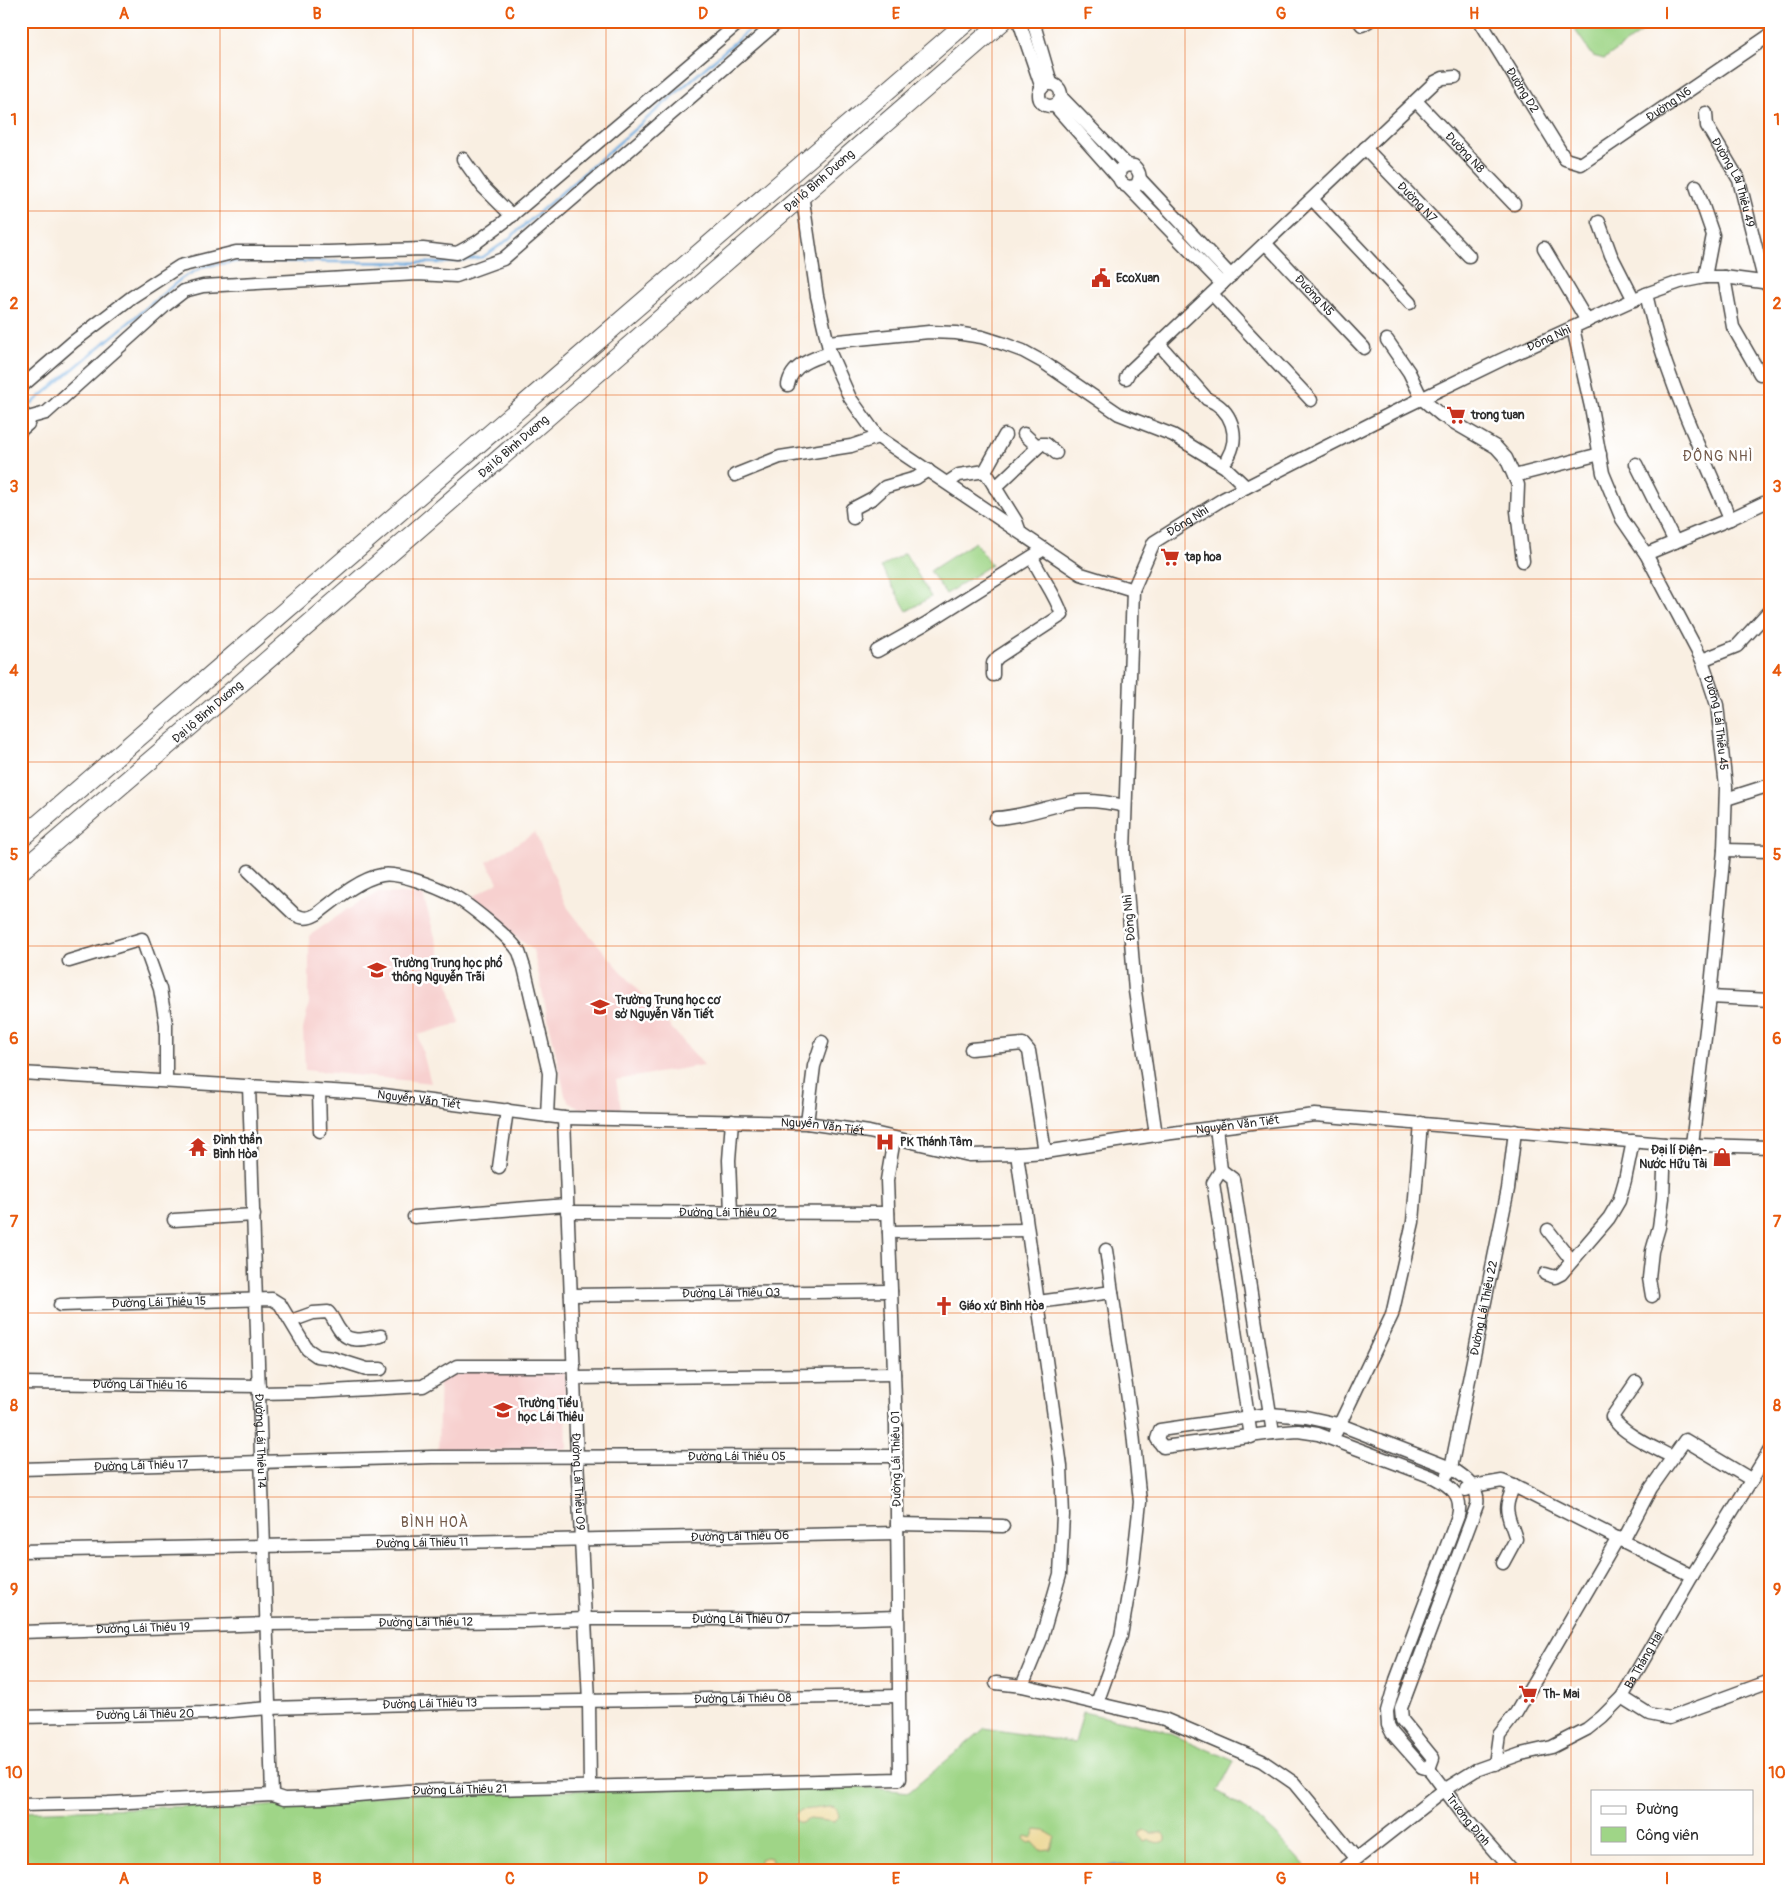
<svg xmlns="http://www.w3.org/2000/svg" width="1791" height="1892" viewBox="0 0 1791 1892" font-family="Pangolin,sans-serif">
<rect width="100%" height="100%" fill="#fff"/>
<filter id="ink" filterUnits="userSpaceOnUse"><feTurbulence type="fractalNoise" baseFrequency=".02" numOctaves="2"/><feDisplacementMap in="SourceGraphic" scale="10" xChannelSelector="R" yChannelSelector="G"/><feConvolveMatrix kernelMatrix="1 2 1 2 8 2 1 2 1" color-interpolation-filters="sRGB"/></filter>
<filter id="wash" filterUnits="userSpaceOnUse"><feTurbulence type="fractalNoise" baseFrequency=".0096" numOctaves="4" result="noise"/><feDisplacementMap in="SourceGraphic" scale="20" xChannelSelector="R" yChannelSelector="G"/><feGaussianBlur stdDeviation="1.12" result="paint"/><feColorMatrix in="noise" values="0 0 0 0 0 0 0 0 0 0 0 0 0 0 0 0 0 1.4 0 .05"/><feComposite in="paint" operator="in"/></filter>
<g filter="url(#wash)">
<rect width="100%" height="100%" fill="#f9efe2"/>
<g fill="#f7d0cf">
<polygon points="535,832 568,908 586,931 704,1065 616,1080 621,1109 579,1108 570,1103 565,1095 533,950 467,900 498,882 487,862"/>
<polygon points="379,893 423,895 460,1023 418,1035 431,1083 305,1070 303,1030 309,1003 309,936 348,909"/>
<polygon points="565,1369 567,1449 438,1452 440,1371"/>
</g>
<g fill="#9fd587" stroke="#658059">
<polygon points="1569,21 1658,21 1604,59 1593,56"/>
<polygon points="975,542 991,565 946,594 930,571"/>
<polygon points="905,553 931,597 907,611 881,567"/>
<path d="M1083 1712 1162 1730 1234 1761 1217 1792C1255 1812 1281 1839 1309 1871H21V1812L196 1806 208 1811 408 1794 844 1785 909 1792 985 1728 1075 1743Z"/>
</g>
<g fill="#eeda9e" stroke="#8c8264">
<path d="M830 1807C836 1807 838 1811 839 1817L835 1822 810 1819 801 1823 796 1821 795 1815 801 1810Z"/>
<polygon points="1036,1830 1045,1831 1055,1837 1051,1849 1040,1850 1033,1842 1029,1843 1024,1839 1025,1836 1033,1838"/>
<path d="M1145 1830 1151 1833H1162L1166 1837V1840C1162 1844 1155 1843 1150 1840L1144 1842 1140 1836V1833Z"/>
<path d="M766 1857 772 1858 773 1863C780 1860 785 1861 790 1867L789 1870H756L760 1865V1859Z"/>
</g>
<polygon fill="#6dabdf" stroke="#4c6b85" points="1122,1864 1130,1866 1134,1871 1097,1871 1105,1866"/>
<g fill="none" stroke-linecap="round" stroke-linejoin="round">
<polyline stroke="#6dabdf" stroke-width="2.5" points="24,410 182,278 205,266 242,261 443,263 483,257 505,242 759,21"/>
</g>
</g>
<g filter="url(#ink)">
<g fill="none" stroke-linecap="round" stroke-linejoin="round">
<g stroke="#4a4846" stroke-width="15">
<g id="minor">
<polyline points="1019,21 1042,88"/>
<polyline points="1033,21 1051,83"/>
<polyline points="1359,21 1362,25 1369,21"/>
<path id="s1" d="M1480 21 1565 159 1581 164 1770 35"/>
<circle cx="1050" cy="95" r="11"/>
<polyline points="1062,98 1127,165"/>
<path id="s2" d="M1416 101 1514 204"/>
<polyline points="1055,106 1118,177"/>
<path id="s3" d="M1706 113 1707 126 1739 180 1765 283"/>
<path id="s4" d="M1365 148 1469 256"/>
<polyline points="463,159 483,187 512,216"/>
<polyline points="1140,179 1231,276"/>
<polyline points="1696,186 1713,235 1705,277"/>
<path d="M1128 187 1136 186C1141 178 1141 173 1134 166L1127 165 1120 169C1118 179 1119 183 1128 187L1222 284"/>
<polyline points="802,194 817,296 830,353 850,398 878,437 1081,574 1133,590"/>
<polyline points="1312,199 1410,303"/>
<polyline points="1599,222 1611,255 1634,300"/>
<path id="s5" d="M1265 243 1364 348"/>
<polyline points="1544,248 1587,321"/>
<polyline points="1724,277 1733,327 1760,374"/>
<polyline points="1212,294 1311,400"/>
<path d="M1646 294C1663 372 1699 446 1730 519"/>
<path id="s6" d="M1573 328 1591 407 1603 473 1622 519 1646 554 1702 660 1717 705 1726 787 1724 850 1710 997 1692 1144"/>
<polyline points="1387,340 1409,372 1422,399 1441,415 1496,447 1506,458 1518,485 1517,511 1523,561"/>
<polyline points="828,342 929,332 956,333 982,337 1004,344 1023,351 1043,362 1119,414 1173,435 1225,467 1246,487"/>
<path d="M1159 344 1207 399C1232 409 1241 436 1227 459"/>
<polyline points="1126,378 1129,372 1435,82 1443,78 1455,77"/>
<path d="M788 385C791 365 813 358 830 353"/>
<polyline points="21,387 73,342 132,297 180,266 236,252 328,252 423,249 457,253 477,242 504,222 741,21"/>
<polyline points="21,411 29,421 28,424 21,430"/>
<polyline points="28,418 46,413 166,305 184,291 203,286 417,274 456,276 503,259 779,21"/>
<polyline points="1024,434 1038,447 1041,444 1046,444 1056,453"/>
<polyline points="1636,464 1675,542"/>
<polyline points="985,471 1016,521 1020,532"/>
<polyline points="735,475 780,457 851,446 878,437"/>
<polyline points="1514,476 1600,454"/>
<polyline points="947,483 959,475 985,471 1005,435"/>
<polyline points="995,488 1038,447"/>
<polyline points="853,518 852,509 873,498 885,487 916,478 928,470"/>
<polyline points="1646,554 1730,519 1770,500"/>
<polyline points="877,651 925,624 1044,549"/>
<polyline points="1702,660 1737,646 1770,610"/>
<path d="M993 675V663L998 657 1062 615C1056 595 1041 577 1032 557"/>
<polyline points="1726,799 1770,785"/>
<path d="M996 818C1022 817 1046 807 1072 802 1090 799 1108 802 1125 806"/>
<polyline points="1724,850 1770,851"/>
<path d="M249 871 294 914C303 919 308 919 317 914 335 900 359 879 382 875 399 872 437 887 452 895 467 903 511 938 519 952 521 957 522 962 524 967L549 1073 547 1116"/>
<polyline points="69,961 142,939 160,989 166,1024 166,1081"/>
<polyline points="1710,997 1770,1000"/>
<polyline points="971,1049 1023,1044 1029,1051 1045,1152"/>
<path id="s7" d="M21 1073 368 1093 564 1118 807 1123 869 1132 969 1155 1017 1154 1045 1152 1156 1135 1315 1115 1665 1144 1770 1147"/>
<path id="s8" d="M249 1086 272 1795"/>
<polyline points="319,1091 320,1131"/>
<path id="s9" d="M564 1118 577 1458 589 1701 590 1786"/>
<polyline points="807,1123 814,1066 822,1042"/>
<polyline points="1216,1127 1221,1170 1213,1183 1251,1437"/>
<path id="s10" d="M1156 1135 1135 991 1124 852 1133 590 1154 542 1223 499 1392 413 1501 360 1646 294 1680 282 1705 277H1724L1770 283"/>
<polyline points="1017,1154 1061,1466 1063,1515 1060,1574 1041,1640 1022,1686"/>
<polyline points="499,1167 507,1110"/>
<polyline points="1221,1170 1233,1179 1273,1433"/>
<path id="s11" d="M567 1212 888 1213"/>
<polyline points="731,1213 729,1160 732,1121"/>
<polyline points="414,1217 567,1205"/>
<polyline points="174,1220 254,1215"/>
<polyline points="1548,1230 1572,1261"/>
<polyline points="889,1232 1027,1230"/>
<polyline points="1106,1250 1112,1292"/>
<polyline points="1545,1274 1555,1277 1561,1274 1609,1218 1619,1201 1625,1180 1633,1141"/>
<path id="s12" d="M571 1295 891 1291"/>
<polyline points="1652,1296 1649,1278 1652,1251 1659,1227 1663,1198 1665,1144"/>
<polyline points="1038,1302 1112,1292 1133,1433 1140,1502 1133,1566 1121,1636 1097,1703"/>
<path id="s13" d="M60 1305 272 1299 280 1304 307 1349 317 1356 332 1358 367 1369H381"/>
<path d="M291 1321 313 1313 328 1312C334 1318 336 1327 342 1333 351 1344 368 1338 381 1336"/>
<polyline points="574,1378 894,1374"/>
<path d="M1636 1382 1612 1417C1622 1434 1655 1448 1672 1457"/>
<path id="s14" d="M21 1383 259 1386"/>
<polyline points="259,1393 313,1392 423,1386 457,1366 574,1366"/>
<path d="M1270 1414 1306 1417 1338 1424 1451 1468C1464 1476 1480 1487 1477 1505L1401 1708 1402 1720 1433 1758 1429 1769 1422 1767 1392 1733 1388 1725 1387 1711 1396 1680 1458 1516C1463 1496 1452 1487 1435 1478L1318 1434 1298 1431 1273 1433 1163 1447 1157 1439 1160 1430Z"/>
<polyline points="1336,1432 1392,1315 1413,1222 1421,1123"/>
<path id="s15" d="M21 1469 432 1457 896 1456"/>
<path id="s16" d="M1448 1474 1451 1468 1508 1189 1515 1131"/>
<polyline points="1466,1490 1473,1486 1502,1481 1514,1486 1692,1576"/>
<polyline points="897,1524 1003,1526"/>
<polyline points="1623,1541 1651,1488 1685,1440 1752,1480"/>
<path id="s17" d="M21 1551 897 1533"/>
<path d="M1503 1563 1516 1539C1508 1513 1502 1511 1514 1486"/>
<path id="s18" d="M21 1632 266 1624 527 1621 585 1619H830L898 1617"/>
<polyline points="996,1683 1022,1686 1164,1719 1262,1761 1294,1783 1356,1858"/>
<polyline points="1622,1697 1649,1714 1669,1718 1770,1681"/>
<path id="s19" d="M21 1717 209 1713 269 1708 449 1703 898 1696"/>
<polyline points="1495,1764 1499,1735 1516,1713 1618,1538"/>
<path id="s20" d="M1429 1769 1468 1821 1512 1871"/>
<path id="s21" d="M21 1805 108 1803 272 1795 284 1799 321 1798 407 1791 900 1779 896 1426 887 1180 894 1139"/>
<path id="s22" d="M1341 1871 1444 1790 1476 1770 1521 1754 1552 1747 1587 1729 1602 1717 1622 1697 1692 1576 1770 1450"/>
</g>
</g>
<g stroke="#4a4846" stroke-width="20">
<g id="highway">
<polyline points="21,839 968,21"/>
<path id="s23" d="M21 871 241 683 1003 21"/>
</g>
</g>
<use href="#minor" stroke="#fff" stroke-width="12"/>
<use href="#highway" stroke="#fff" stroke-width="18"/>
</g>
</g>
<path fill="none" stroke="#e8590c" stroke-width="1" stroke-opacity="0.55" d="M220 21V1871M413 21V1871M606 21V1871M799 21V1871M992 21V1871M1185 21V1871M1378 21V1871M1571 21V1871M21 211H1770M21 395H1770M21 579H1770M21 762H1770M21 946H1770M21 1130H1770M21 1313H1770M21 1497H1770M21 1681H1770"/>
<defs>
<g id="civic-bare" transform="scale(1.5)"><path d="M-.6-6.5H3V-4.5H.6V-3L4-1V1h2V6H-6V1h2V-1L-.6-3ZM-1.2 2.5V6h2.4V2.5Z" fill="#c8321e" stroke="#fff" stroke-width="2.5" paint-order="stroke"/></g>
<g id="supermarket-bare" transform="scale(1.5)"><path d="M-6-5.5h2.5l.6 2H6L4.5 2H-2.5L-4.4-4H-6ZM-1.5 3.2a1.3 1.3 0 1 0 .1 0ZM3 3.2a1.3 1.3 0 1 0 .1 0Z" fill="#c8321e" stroke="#fff" stroke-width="2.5" paint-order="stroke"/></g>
<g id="school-bare" transform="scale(1.5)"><path d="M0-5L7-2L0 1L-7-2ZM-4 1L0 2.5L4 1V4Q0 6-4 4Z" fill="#c8321e" stroke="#fff" stroke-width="2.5" paint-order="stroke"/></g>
<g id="hospital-bare" transform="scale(1.5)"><path d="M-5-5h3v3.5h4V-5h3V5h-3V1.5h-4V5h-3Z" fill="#c8321e" stroke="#fff" stroke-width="2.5" paint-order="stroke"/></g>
<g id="temple-bare" transform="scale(1.5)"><path d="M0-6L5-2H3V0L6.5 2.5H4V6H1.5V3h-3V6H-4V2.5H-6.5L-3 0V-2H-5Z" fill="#c8321e" stroke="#fff" stroke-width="2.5" paint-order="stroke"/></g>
<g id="shop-bare" transform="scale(1.5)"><path d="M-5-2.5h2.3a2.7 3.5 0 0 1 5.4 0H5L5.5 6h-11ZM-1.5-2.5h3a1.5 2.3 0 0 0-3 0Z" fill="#c8321e" stroke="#fff" stroke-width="2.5" paint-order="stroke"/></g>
<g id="church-bare" transform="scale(1.5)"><path d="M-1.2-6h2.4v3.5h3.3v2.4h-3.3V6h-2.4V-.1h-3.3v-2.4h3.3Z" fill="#c8321e" stroke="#fff" stroke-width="2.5" paint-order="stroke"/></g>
</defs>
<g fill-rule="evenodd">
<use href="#civic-bare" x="1101" y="278"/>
<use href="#supermarket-bare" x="1456" y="415"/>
<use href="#supermarket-bare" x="1170" y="557"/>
<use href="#school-bare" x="377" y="970"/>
<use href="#school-bare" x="600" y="1007"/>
<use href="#hospital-bare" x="885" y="1142"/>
<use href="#temple-bare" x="198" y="1147"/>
<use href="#shop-bare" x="1722" y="1157"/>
<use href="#church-bare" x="944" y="1306"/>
<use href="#school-bare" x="503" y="1410"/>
<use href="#supermarket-bare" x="1528" y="1694"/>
</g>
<g text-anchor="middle" stroke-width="5" stroke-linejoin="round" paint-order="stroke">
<g font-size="12" fill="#2b2b2b" stroke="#fff">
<text dy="4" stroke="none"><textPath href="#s1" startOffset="81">Đường D2</textPath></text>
<text dy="4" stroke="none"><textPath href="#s1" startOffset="285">Đường N6</textPath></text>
<text dy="4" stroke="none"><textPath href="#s2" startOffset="71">Đường N8</textPath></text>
<text dy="4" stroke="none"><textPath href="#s23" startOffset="1055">Đại lộ Bình Dương</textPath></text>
<text dy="4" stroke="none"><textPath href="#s3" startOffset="76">Đường Lái Thiêu 49</textPath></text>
<text dy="4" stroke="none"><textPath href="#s4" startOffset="75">Đường N7</textPath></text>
<text dy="4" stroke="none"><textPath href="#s5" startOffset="72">Đường N5</textPath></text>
<text dy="4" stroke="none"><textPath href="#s10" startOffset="1044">Đông Nhì</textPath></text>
<text dy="4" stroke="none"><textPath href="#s23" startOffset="650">Đại lộ Bình Dương</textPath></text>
<text dy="4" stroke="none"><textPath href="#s10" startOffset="639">Đông Nhì</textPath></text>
<text dy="4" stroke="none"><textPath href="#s23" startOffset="245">Đại lộ Bình Dương</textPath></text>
<text dy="4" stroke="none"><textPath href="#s6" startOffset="425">Đường Lái Thiêu 45</textPath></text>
<text transform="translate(1129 918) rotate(-95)" y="4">Đông Nhì</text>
<text dy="4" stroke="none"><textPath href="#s7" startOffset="399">Nguyễn Văn Tiết</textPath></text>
<text dy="4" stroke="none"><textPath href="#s7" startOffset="1224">Nguyễn Văn Tiết</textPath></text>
<text dy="4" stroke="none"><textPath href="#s7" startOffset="804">Nguyễn Văn Tiết</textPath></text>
<text dy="4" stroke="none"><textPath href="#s11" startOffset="161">Đường Lái Thiêu 02</textPath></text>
<text dy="4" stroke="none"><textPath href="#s12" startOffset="160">Đường Lái Thiêu 03</textPath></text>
<text dy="4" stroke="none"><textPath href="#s13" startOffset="99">Đường Lái Thiêu 15</textPath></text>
<text dy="4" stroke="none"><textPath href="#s16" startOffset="170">Đường Lái Thiêu 22</textPath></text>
<text dy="4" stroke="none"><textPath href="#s14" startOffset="119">Đường Lái Thiêu 16</textPath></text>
<text dy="4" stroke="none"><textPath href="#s8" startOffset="355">Đường Lái Thiêu 14</textPath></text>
<text dy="4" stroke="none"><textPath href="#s15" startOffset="716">Đường Lái Thiêu 05</textPath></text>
<text transform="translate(896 1459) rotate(-91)" y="4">Đường Lái Thiêu 01</text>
<text dy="4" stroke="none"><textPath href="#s15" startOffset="120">Đường Lái Thiêu 17</textPath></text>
<text dy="4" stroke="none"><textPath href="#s9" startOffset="364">Đường Lái Thiêu 09</textPath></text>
<text dy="4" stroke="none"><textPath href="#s17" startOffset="719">Đường Lái Thiêu 06</textPath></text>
<text dy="4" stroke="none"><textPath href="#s17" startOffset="401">Đường Lái Thiêu 11</textPath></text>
<text dy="4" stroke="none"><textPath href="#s18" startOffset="720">Đường Lái Thiêu 07</textPath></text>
<text dy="4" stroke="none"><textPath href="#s18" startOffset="405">Đường Lái Thiêu 12</textPath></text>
<text dy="4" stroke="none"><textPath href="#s18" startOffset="122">Đường Lái Thiêu 19</textPath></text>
<text dy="4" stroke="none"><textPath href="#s22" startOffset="378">Ba Tháng Hai</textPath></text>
<text dy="4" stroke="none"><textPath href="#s19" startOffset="722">Đường Lái Thiêu 08</textPath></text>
<text dy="4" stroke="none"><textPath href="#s19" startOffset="409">Đường Lái Thiêu 13</textPath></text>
<text dy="4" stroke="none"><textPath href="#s19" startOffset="124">Đường Lái Thiêu 20</textPath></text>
<text dy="4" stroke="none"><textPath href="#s21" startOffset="440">Đường Lái Thiêu 21</textPath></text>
<text dy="4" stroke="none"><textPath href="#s20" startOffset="64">Trương Định</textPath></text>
</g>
<g font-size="12" font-weight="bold" fill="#2b2b2b" stroke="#fff" text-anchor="start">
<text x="1116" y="282">EcoXuan</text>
<text x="1471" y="419">trong tuan</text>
<text x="1185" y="561">tap hoa</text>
<text x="392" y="967">Trường Trung học phổ<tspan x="392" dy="14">thông Nguyễn Trãi</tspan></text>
<text x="615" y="1004">Trường Trung học cơ<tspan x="615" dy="14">sở Nguyễn Văn Tiết</tspan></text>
<text x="213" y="1144">Đình thần<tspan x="213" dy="14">Bình Hòa</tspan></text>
<text x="900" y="1146">PK Thánh Tâm</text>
<text x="1707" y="1154" text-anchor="end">Đại lí Điện-<tspan x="1707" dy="14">Nước Hữu Tài</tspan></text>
<text x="959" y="1310">Giáo xứ Bình Hòa</text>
<text x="518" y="1407">Trường Tiểu<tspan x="518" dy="14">học Lái Thiêu</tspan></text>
<text x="1543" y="1698">Th- Mai</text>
</g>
<g font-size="14" letter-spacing="1" fill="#735a4a" stroke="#fff">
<text x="1718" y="461">ĐÔNG NHÌ</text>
<text x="435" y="1527">BÌNH HOÀ</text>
</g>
</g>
<rect width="1791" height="1892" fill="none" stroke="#fff" stroke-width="55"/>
<rect x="1591" y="1790" width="162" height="65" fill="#ffffff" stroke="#aaaaaa"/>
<rect x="1601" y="1806" width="25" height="8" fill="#ffffff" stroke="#aaaaaa"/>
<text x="1636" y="1814" font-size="15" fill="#2b2b2b">Đường</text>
<rect x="1601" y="1827" width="25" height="15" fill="#9fd587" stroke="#aaaaaa"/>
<text x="1636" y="1840" font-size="15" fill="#2b2b2b">Công viên</text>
<rect x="28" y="28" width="1736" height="1836" fill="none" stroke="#e8590c" stroke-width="2"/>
<g font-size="16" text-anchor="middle" font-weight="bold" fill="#e8590c">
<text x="124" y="19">A</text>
<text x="317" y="19">B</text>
<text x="510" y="19">C</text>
<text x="703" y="19">D</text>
<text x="896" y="19">E</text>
<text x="1088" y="19">F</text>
<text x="1281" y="19">G</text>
<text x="1474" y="19">H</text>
<text x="1667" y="19">I</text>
<text x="14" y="125">1</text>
<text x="1777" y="125">1</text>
<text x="14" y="309">2</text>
<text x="1777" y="309">2</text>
<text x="14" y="492">3</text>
<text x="1777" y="492">3</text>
<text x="14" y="676">4</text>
<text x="1777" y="676">4</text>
<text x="14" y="860">5</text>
<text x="1777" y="860">5</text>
<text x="14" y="1044">6</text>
<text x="1777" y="1044">6</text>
<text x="14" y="1227">7</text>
<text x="1777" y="1227">7</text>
<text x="14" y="1411">8</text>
<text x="1777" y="1411">8</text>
<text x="14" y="1595">9</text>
<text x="1777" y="1595">9</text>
<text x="14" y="1778">10</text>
<text x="1777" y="1778">10</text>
<text x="124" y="1884">A</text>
<text x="317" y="1884">B</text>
<text x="510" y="1884">C</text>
<text x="703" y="1884">D</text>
<text x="896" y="1884">E</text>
<text x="1088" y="1884">F</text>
<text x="1281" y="1884">G</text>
<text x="1474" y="1884">H</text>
<text x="1667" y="1884">I</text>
</g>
</svg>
